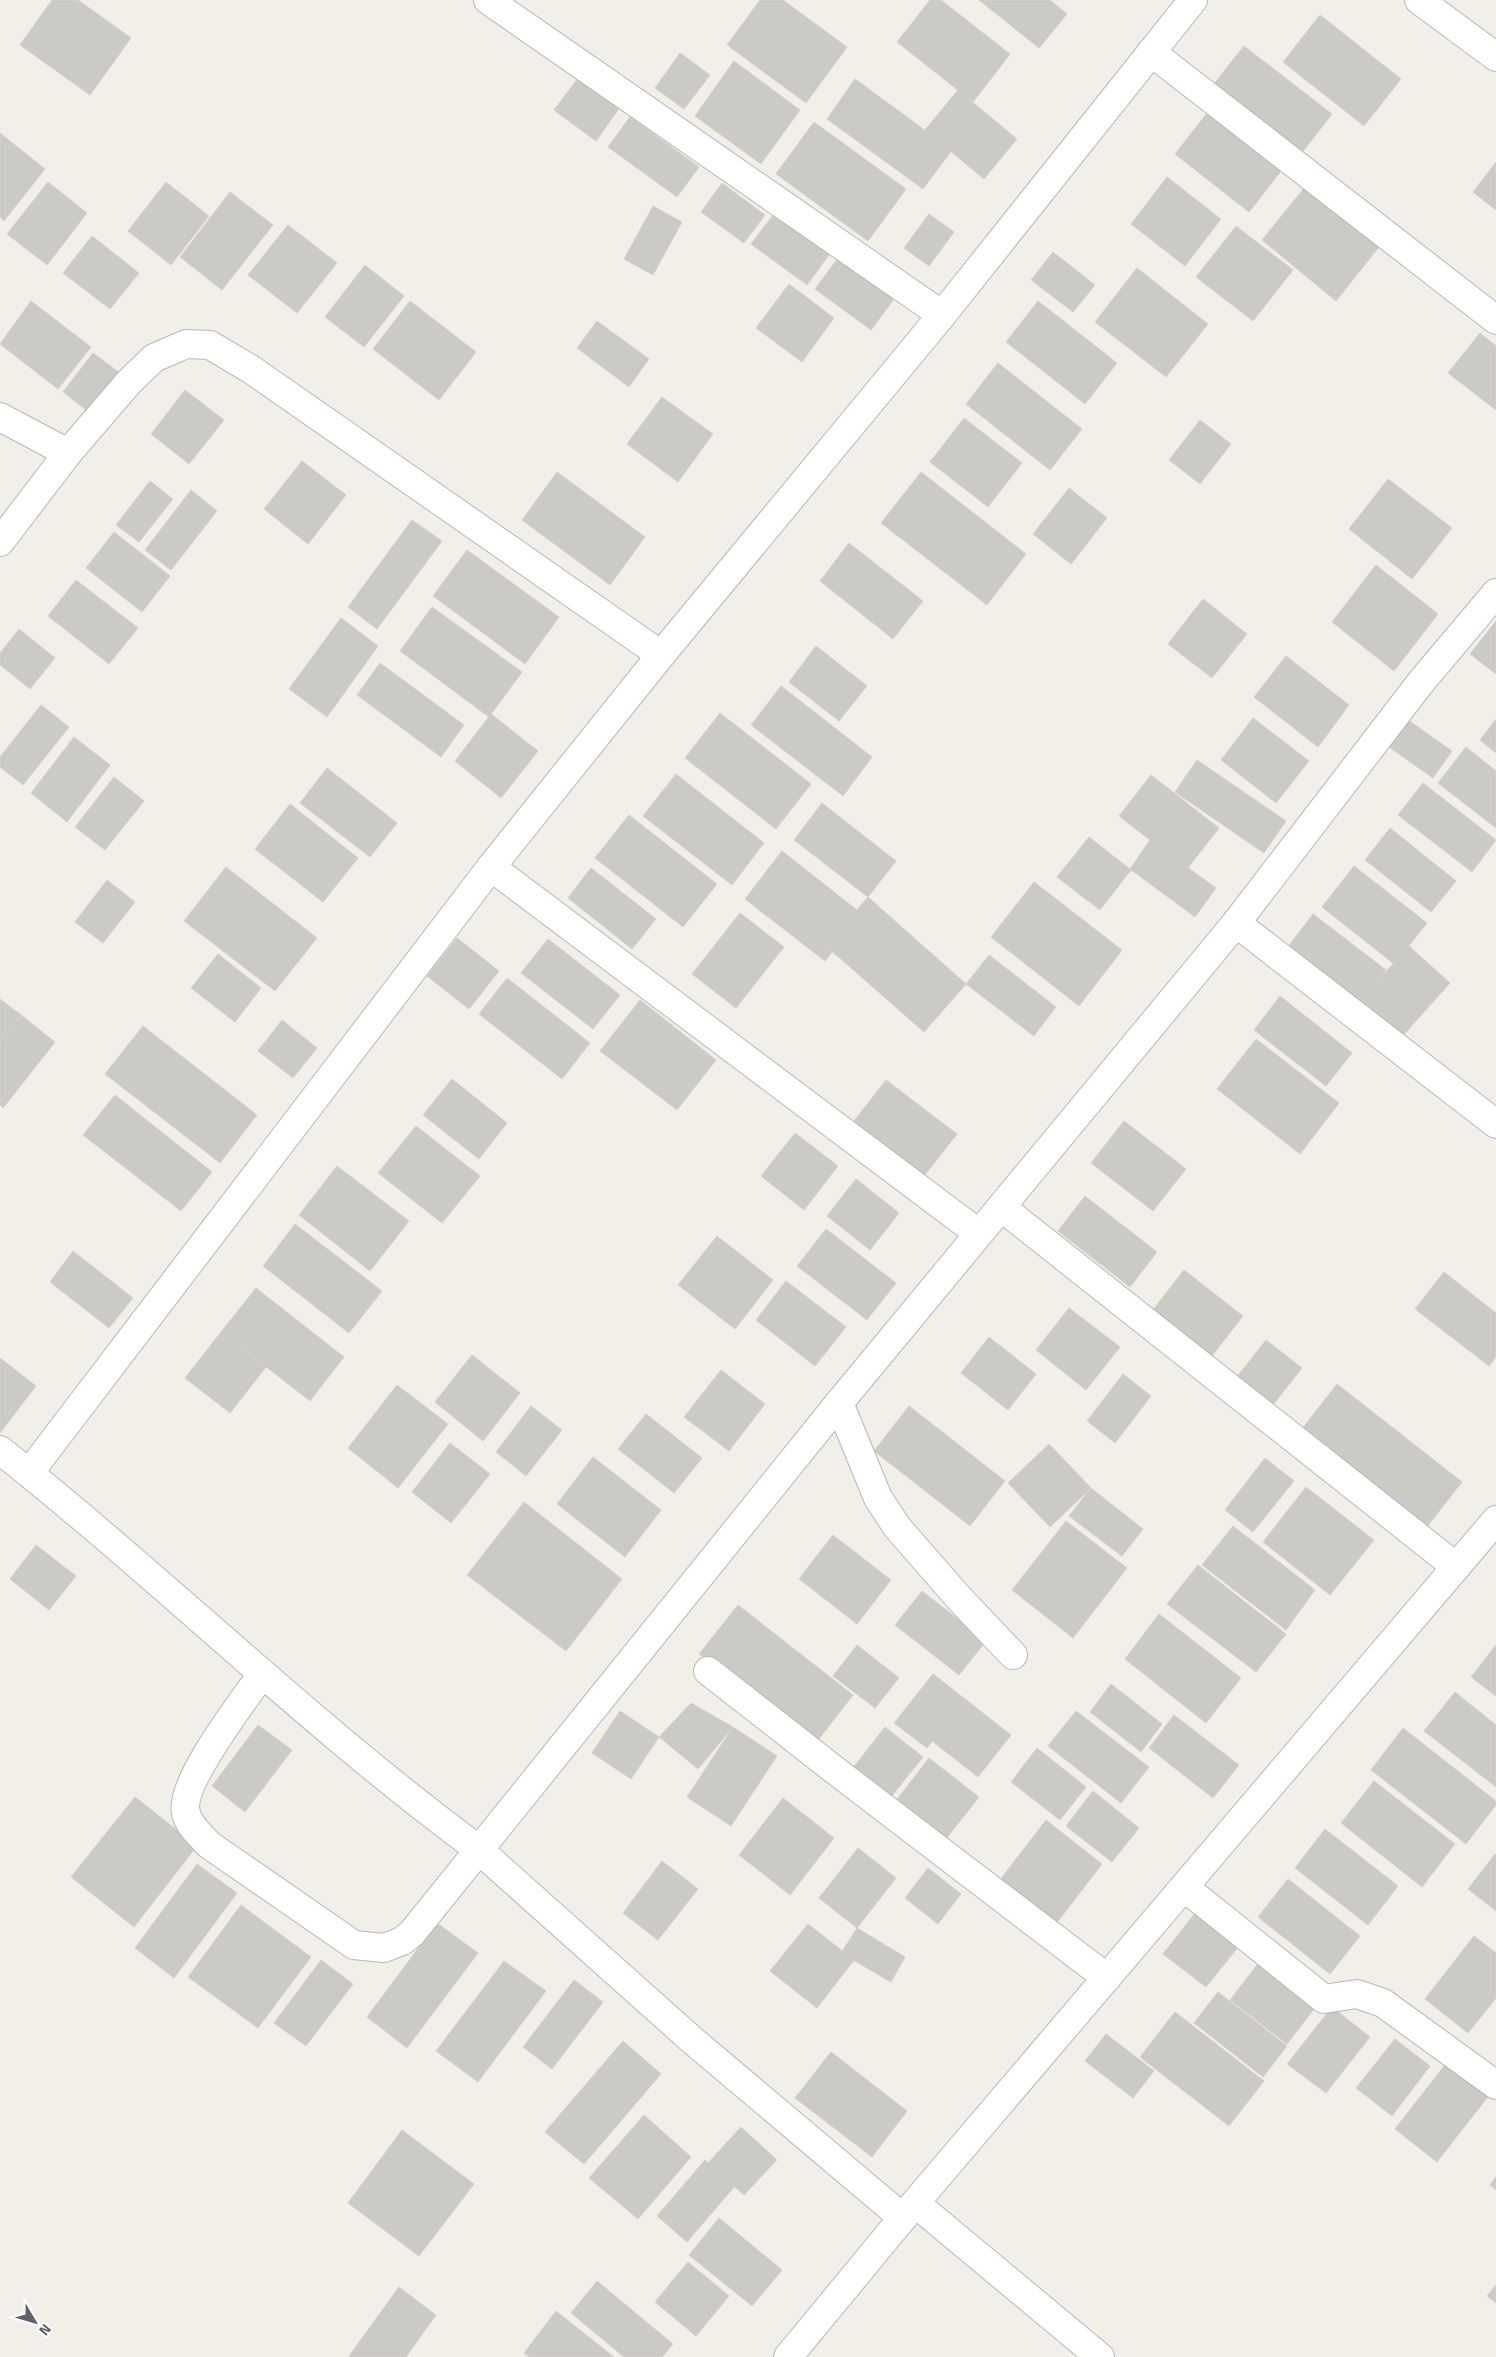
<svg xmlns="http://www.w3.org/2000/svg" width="1496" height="2357" viewBox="0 0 1496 2357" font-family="'Titillium Web',sans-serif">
<rect width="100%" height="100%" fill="#f1efe8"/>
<g fill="#cccac5" stroke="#d6d1c6">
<polygon points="52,0 78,0 131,38 90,95 20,45"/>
<polygon points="760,0 783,0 847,47 806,103 727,45"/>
<polygon points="930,0 941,0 1010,54 973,102 897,42"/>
<polygon points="979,0 1050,0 1067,14 1039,48"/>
<polygon points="1320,15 1401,79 1364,126 1283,62"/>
<polygon points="1244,46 1332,114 1301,154 1213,85"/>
<polygon points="680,53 710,75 684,109 655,88"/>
<polygon points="734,61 800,110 761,164 695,116"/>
<polygon points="579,77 620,107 596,141 554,110"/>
<polygon points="855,79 952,150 923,189 827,119"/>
<polygon points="958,90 1017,139 984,179 925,130"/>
<polygon points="1211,108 1285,166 1249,212 1175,154"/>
<polygon points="630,117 699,167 677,197 608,147"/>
<polygon points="814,122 906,189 868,241 776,174"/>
<polygon points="0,133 45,169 4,221 0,217"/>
<polygon points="1496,162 1496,210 1473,192"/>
<polygon points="1167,177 1221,219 1185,266 1131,224"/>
<polygon points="48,182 87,213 47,265 7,234"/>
<polygon points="166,182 209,216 171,265 128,231"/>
<polygon points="1309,182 1383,242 1336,301 1262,240"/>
<polygon points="722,183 765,215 744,243 701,212"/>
<polygon points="230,192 273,225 222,290 180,257"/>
<polygon points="653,206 682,222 653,275 624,259"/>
<polygon points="776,211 831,252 807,285 751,244"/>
<polygon points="929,214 954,232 929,266 904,248"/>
<polygon points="288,225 337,263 297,313 248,275"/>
<polygon points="1236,226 1293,270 1253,321 1196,277"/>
<polygon points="92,236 139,273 110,309 63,273"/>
<polygon points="1053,252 1095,285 1073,312 1031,280"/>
<polygon points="838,258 894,299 871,330 815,289"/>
<polygon points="365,265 404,296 364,347 325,317"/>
<polygon points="1137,268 1208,324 1166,377 1095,322"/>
<polygon points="789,284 834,318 802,362 756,328"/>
<polygon points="31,301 91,347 58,389 0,344"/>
<polygon points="410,301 476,352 439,400 373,349"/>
<polygon points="1038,301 1117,363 1085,404 1006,342"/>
<polygon points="597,321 649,359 629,387 577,348"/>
<polygon points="1480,333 1496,346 1496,410 1448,373"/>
<polygon points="93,353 120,373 90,413 63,392"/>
<polygon points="998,363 1082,429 1050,470 966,404"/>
<polygon points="185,390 224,420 189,464 151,434"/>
<polygon points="662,397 713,434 678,482 627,444"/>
<polygon points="964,418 1022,463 988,507 930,462"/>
<polygon points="1200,420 1231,444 1200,484 1169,460"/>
<polygon points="302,461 346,495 308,544 264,509"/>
<polygon points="557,472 645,537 610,585 522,520"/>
<polygon points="921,472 1026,554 987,605 881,523"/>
<polygon points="1388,479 1452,528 1412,579 1349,529"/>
<polygon points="150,481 173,499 139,542 116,525"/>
<polygon points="1069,488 1107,518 1071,564 1033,534"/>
<polygon points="191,490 217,511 171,570 145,550"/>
<polygon points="412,520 442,541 377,629 348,607"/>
<polygon points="114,532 170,576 142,612 86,568"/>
<polygon points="849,543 923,601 893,639 820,581"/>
<polygon points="467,550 559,617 525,664 433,596"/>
<polygon points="1376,565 1438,614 1394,671 1332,622"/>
<polygon points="76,580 138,628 109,664 48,616"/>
<polygon points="1203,599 1247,634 1212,678 1168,644"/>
<polygon points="432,607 522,672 489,717 400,651"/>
<polygon points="341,618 378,646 327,717 289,689"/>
<polygon points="1496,621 1496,674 1470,654"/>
<polygon points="19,629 55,658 30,689 0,665 0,653"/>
<polygon points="816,646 867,686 839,721 789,682"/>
<polygon points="1286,656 1349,705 1318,747 1254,697"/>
<polygon points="380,663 464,725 441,757 357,695"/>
<polygon points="781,686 872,757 843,796 751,725"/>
<polygon points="41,705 69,727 23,785 0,767 0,757"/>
<polygon points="720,713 811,784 776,829 685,758"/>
<polygon points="491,714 538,751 501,798 455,761"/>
<polygon points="1253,718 1309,761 1276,803 1221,760"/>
<polygon points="1496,719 1496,753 1480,740"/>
<polygon points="1408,720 1452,751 1433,778 1389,747"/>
<polygon points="74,737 110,765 67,822 31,793"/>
<polygon points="1466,747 1496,771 1496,828 1438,783"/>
<polygon points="1197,760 1286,821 1264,853 1175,792"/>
<polygon points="327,768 397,823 370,857 300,803"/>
<polygon points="676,774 764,843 732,885 643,816"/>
<polygon points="1151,775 1219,828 1187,869 1119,816"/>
<polygon points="114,777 144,801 105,850 75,827"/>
<polygon points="1423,783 1496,840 1472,872 1398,815"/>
<polygon points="822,803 896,861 868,897 794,840"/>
<polygon points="290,804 358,858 323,902 255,849"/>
<polygon points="629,815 717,884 683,927 595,858"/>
<polygon points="1390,828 1456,881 1431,912 1365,860"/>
<polygon points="1089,837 1131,870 1100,910 1057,877"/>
<polygon points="1150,840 1216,888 1195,917 1130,869"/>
<polygon points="782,851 862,914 825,961 745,899"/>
<polygon points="1354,866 1427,923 1394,964 1322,907"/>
<polygon points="226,867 317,938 275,991 184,921"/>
<polygon points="591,868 656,919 632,949 568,898"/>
<polygon points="107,880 135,902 103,943 75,922"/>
<polygon points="1034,882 1122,950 1079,1006 991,937"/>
<polygon points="868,897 966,984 924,1032 826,946"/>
<polygon points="740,913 784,947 736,1008 692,974"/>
<polygon points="1313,914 1386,970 1356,1009 1284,952"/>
<polygon points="457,938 499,971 469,1009 427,976"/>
<polygon points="548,939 620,995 593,1029 521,973"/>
<polygon points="1409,946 1450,983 1399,1040 1358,1003"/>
<polygon points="218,954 261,988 235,1022 191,988"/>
<polygon points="989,955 1056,1007 1034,1036 966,984"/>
<polygon points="507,978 590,1043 562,1079 479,1014"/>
<polygon points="1280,996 1352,1053 1326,1086 1254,1030"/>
<polygon points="0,999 21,1015 0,1042"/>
<polygon points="640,1000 716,1060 677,1110 600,1051"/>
<polygon points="21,1015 55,1042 3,1108 0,1105 0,1042"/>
<polygon points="282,1020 317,1048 293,1078 258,1051"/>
<polygon points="143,1026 257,1115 220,1163 105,1074"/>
<polygon points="1256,1039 1339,1103 1300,1154 1217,1089"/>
<polygon points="452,1079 507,1123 479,1159 423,1115"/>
<polygon points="886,1080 957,1134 924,1176 854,1121"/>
<polygon points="115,1095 212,1172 181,1211 83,1135"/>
<polygon points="1124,1121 1186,1169 1153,1211 1091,1163"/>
<polygon points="416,1126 480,1176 442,1223 378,1173"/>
<polygon points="795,1133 838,1166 804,1210 761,1176"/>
<polygon points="337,1166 409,1221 370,1271 299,1215"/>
<polygon points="856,1179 899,1213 870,1250 827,1216"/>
<polygon points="1085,1196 1157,1252 1130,1287 1058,1231"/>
<polygon points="295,1224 382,1291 349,1333 263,1266"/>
<polygon points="826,1229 896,1283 867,1320 797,1266"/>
<polygon points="717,1236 773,1280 735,1329 678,1285"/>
<polygon points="73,1251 133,1298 109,1328 50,1282"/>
<polygon points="1184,1270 1243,1316 1208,1361 1149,1315"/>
<polygon points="1444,1272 1496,1313 1496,1357 1489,1366 1415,1309"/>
<polygon points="786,1281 846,1327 815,1366 756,1320"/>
<polygon points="256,1288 344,1357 310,1401 221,1332"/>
<polygon points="1069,1308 1120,1347 1086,1390 1036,1350"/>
<polygon points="221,1332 266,1367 230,1413 185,1378"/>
<polygon points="989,1337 1036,1374 1008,1410 961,1373"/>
<polygon points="1266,1340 1302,1368 1265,1415 1229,1387"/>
<polygon points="472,1355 520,1393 483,1441 435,1402"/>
<polygon points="0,1358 36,1386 0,1433"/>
<polygon points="721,1370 765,1404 729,1451 684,1417"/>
<polygon points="1123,1374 1151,1396 1115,1443 1087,1421"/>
<polygon points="1337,1384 1462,1482 1423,1532 1298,1434"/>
<polygon points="397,1385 448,1424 398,1488 348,1448"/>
<polygon points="531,1406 562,1430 526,1476 496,1452"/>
<polygon points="909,1406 1005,1481 970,1526 874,1451"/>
<polygon points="646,1414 702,1458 674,1493 618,1449"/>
<polygon points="450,1443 490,1474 451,1523 412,1492"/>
<polygon points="1049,1444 1091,1488 1050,1527 1008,1483"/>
<polygon points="593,1457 661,1510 625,1557 557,1504"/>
<polygon points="1265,1458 1294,1481 1253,1532 1225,1510"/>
<polygon points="1306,1487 1374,1540 1330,1595 1263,1542"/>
<polygon points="1091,1488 1143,1529 1122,1556 1069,1516"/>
<polygon points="524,1502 622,1579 566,1651 467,1575"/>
<polygon points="1066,1521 1127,1568 1073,1638 1012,1590"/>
<polygon points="1233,1526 1315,1590 1286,1630 1202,1565"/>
<polygon points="833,1535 891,1580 857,1624 799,1579"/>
<polygon points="36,1545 76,1576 49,1610 10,1579"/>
<polygon points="1198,1565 1286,1634 1256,1672 1167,1604"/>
<polygon points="922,1591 986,1641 959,1675 895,1625"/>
<polygon points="738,1605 853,1695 815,1744 699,1654"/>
<polygon points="1159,1614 1241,1678 1206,1723 1125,1659"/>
<polygon points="857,1645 899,1678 875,1708 833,1676"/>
<polygon points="1496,1645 1496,1696 1471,1677"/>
<polygon points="933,1674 965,1699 927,1748 894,1723"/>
<polygon points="1111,1684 1162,1724 1141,1752 1090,1712"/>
<polygon points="1455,1692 1496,1725 1496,1787 1424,1731"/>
<polygon points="965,1699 1011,1735 978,1777 932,1741"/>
<polygon points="691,1703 733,1727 698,1769 659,1737"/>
<polygon points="620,1711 659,1737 631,1779 592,1753"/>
<polygon points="1076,1711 1149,1767 1121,1803 1048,1746"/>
<polygon points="1174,1715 1239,1765 1213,1798 1149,1748"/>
<polygon points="258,1725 292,1750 245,1812 212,1786"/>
<polygon points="733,1727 777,1756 731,1826 687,1797"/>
<polygon points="885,1727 923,1757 887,1802 849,1773"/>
<polygon points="1403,1728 1496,1801 1496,1805 1466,1844 1371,1770"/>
<polygon points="1037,1748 1086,1787 1060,1820 1011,1782"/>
<polygon points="929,1758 979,1797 941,1845 892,1806"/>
<polygon points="1374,1781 1455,1844 1422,1887 1341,1823"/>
<polygon points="1093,1791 1139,1828 1112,1862 1066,1826"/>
<polygon points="135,1797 197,1846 134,1927 71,1877"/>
<polygon points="783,1798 834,1838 790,1895 739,1855"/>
<polygon points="1046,1820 1102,1864 1052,1929 996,1885"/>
<polygon points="1325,1829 1398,1886 1368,1925 1295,1868"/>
<polygon points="858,1848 896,1878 857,1928 819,1898"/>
<polygon points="1495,1854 1496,1855 1496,1911 1468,1889"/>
<polygon points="662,1861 698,1889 658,1940 623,1913"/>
<polygon points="197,1864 237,1893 174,1978 135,1948"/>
<polygon points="928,1868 961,1894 938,1924 905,1898"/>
<polygon points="1288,1879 1360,1936 1330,1974 1258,1917"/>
<polygon points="241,1905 311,1957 258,2028 188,1977"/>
<polygon points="1196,1912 1239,1946 1206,1987 1163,1954"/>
<polygon points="437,1923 478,1953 407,2048 367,2017"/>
<polygon points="808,1924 854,1960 817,2008 770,1971"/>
<polygon points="857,1928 905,1957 891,1982 841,1953"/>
<polygon points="1474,1936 1496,1953 1496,1998 1468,2033 1425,1999"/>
<polygon points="1264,1956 1321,2000 1287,2044 1230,2000"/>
<polygon points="321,1960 353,1984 306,2046 274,2023"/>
<polygon points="504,1961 546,1991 478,2082 436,2051"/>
<polygon points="574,1980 603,2002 552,2069 523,2047"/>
<polygon points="1218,1992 1287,2046 1263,2077 1194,2023"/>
<polygon points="1332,2007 1370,2037 1326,2093 1287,2064"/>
<polygon points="1175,2012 1264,2081 1229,2126 1140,2057"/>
<polygon points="1106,2034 1154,2071 1133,2098 1085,2061"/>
<polygon points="1395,2039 1430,2066 1392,2116 1356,2088"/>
<polygon points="623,2041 661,2074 584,2164 545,2132"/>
<polygon points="831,2052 907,2111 872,2157 795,2098"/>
<polygon points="1448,2061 1490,2094 1437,2162 1395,2129"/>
<polygon points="644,2115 691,2157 638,2219 589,2178"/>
<polygon points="741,2127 777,2160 744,2195 708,2163"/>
<polygon points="402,2130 474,2184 419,2256 348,2203"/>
<polygon points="705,2160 735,2186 687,2242 657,2216"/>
<polygon points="1496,2177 1496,2190 1490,2185"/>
<polygon points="719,2218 782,2270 752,2306 689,2255"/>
<polygon points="688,2262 729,2296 696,2336 655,2302"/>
<polygon points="597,2281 673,2344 662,2357 624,2357 571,2313"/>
<polygon points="1496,2285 1496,2303 1487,2296"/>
<polygon points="399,2287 436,2315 406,2357 350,2357 349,2356"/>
<polygon points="556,2311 614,2357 529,2357 524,2353"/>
</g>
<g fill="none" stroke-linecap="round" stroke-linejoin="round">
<g stroke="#b5b8bc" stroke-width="30">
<g id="minor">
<polyline points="488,0 942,315"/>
<polyline points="1419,0 1496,57"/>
<polyline points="1151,52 1496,320"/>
<polyline points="0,417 68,453"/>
<polyline points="0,542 68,453 129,382 154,358 186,344 210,345 252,370 661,655"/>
<polyline points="491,867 978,1233"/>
<polyline points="1236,923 1496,1124"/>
<polyline points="1001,1207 1455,1566"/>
<polyline points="839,1403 878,1498 897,1527 958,1597 1013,1655"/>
<path d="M0 1450C163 1579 311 1726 478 1849L692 2040 903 2218"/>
<polyline points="29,1473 491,867 661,655 942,315 1193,0"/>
<polyline points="708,1671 841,1775 1107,1978"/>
<path d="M262 1674C245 1699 178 1784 186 1813 188 1825 201 1835 208 1844L354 1945 384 1948 402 1941 412 1933 839 1403 1236 923 1421 682 1496 593"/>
<polyline points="1184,1887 1324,1999 1357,1994 1383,2003 1496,2085"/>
<polyline points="915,2203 1100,2357"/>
<polyline points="788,2357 915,2203 1496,1520"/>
</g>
</g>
<use href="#minor" stroke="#fff" stroke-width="28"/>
</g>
<g transform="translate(35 2322) rotate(128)" stroke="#ffffff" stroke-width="4" paint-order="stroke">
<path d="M0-4L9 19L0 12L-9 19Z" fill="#5f6368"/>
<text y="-8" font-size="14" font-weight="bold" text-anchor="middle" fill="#5f6368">N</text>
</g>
</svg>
